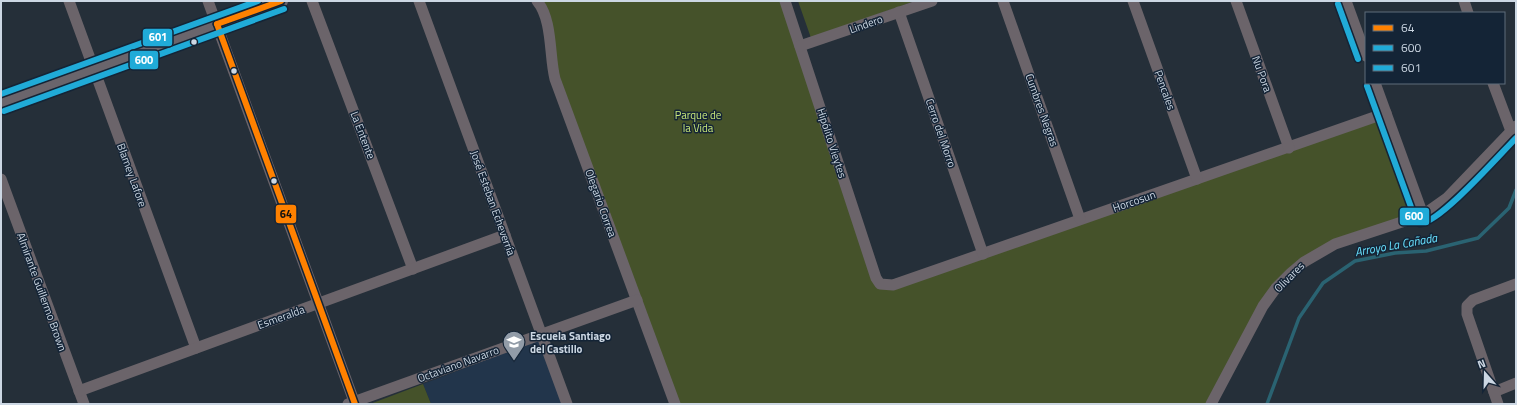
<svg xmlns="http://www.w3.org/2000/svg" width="1517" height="405" viewBox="0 0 1517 405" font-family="'Titillium Web',sans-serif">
<rect width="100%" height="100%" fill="#252f39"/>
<polygon fill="#22354b" points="539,340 562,404 431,404 423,384"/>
<g fill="#45522a">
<polygon points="537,1 785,1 880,284 1386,113 1423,215 1335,244 1276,288 1211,404 675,404 555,79"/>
<polygon points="798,1 915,1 811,38"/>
<polygon points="423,384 431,404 370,404"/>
</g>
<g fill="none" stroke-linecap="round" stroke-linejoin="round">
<polyline stroke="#2a6372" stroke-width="3.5" points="1267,404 1299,318 1323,283 1355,261 1395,253 1426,251 1478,238 1509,208 1516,190"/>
<g stroke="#6b646a" stroke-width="11">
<polyline points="69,1 196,348"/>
<polyline points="208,1 355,404"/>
<polyline points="312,1 413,269"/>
<polyline points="419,1 567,404"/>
<path d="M537 1C553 20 549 56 555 79L675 404"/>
<polyline points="785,1 876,278 880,284 893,285 1386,113"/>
<polyline points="1003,1 1080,219"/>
<polyline points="1133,1 1197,179"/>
<polyline points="1236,1 1289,148"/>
<polyline points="1346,1 1366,56"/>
<polyline points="1464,1 1468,13"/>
<polyline points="899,12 983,254"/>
<polyline points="800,46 932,1"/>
<polyline points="1375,83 1423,215"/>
<polyline points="1493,83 1511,131"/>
<polyline points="1,179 84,404"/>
<polyline points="79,391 505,235"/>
<polyline points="1494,392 1516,383"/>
<polyline points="348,404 637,300"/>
<polyline points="1211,404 1263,306 1276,288 1291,273 1304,262 1335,244 1423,215 1447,198 1516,126"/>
<polyline points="1498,404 1467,314 1467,306 1473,300 1516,284"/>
</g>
<polyline stroke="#6a656c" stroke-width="14" points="1,103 281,1"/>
<g stroke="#142436" stroke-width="9">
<g id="bus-1">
<polyline points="217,24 355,404"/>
<polyline points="217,24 281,1"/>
</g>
</g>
<g stroke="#142436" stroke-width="9">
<g id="bus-2">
<polyline points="1338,4 1358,59"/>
<path d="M1367 86 1415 218 1420 223C1438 225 1501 153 1516 138"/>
<polyline points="4,111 284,9"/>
</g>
</g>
<g stroke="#142436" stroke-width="9">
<polyline id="bus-3" points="1,94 258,1"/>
</g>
<use href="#bus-1" stroke="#ff8100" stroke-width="6"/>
<use href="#bus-2" stroke="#20abd8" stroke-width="6"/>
<use href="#bus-3" stroke="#20abd8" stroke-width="6"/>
</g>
<defs>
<g id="school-pin" transform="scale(1.15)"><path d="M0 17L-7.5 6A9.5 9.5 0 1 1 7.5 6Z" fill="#929ca8" stroke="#142436"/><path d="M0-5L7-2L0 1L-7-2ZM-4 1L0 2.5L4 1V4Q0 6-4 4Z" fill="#fff"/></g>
</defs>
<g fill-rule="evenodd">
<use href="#school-pin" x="514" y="342"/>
</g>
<g fill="#ccd7e3" stroke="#142436" stroke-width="1.5">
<circle cx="194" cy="42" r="3.5"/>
<circle cx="234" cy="71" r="3.5"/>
<circle cx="274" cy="181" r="3.5"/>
</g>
<g text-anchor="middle" stroke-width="3" stroke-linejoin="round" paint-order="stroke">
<g font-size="11" fill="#ccd7e3" stroke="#142436">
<text transform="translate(866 24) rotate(-19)" y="4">Lindero</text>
<text transform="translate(1262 74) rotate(70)" y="4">Nu Pora</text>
<text transform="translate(1165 90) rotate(70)" y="4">Pencales</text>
<text transform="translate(1042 110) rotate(70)" y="4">Cumbres Negras</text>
<text transform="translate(941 133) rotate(71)" y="4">Cerro del Morro</text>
<text transform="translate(363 135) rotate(69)" y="4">La Entente</text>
<text transform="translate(832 143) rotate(72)" y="4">Hipólito Vieytes</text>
<text transform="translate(132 175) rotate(70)" y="4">Blamey Lafore</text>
<text transform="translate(1134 201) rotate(-19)" y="4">Horcosun</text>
<text transform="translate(493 203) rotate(70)" y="4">José Esteban Echeverría</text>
<text transform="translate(601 203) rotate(70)" y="4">Olegario Correa</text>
<text transform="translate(1289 277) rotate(-45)" y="4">Olivares</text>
<text transform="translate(42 292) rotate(70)" y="4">Almirante Guillermo Brown</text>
<text transform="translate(281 317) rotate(-20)" y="4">Esmeralda</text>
<text transform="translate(458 364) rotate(-20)" y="4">Octaviano Navarro</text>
</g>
<g font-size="11" fill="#cae97a" stroke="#142436">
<text x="698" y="119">Parque de<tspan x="698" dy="13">la Vida</tspan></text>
</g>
<g font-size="11" font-weight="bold" fill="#ccd7e3" stroke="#142436" text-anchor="start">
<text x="530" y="340">Escuela Santiago<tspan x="530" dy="13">del Castillo</tspan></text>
</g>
<g font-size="12" font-style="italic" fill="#68e0fd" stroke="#142436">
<text transform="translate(1396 245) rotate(-10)" y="4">Arroyo La Cañada</text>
</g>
</g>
<g stroke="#142436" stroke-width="1.5">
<rect x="142" y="28" width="31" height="19" rx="4" fill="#20abd8"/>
<rect x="129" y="50" width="30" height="20" rx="4" fill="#20abd8"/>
<rect x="275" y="204" width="22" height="20" rx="4" fill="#ff8100"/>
<rect x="1399" y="207" width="31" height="19" rx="4" fill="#20abd8"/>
</g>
<g font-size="11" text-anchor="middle" font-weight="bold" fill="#fff">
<text x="158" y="41">601</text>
<text x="144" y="64">600</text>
<text x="1414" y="220">600</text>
</g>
<g font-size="11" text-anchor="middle" font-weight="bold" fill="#111">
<text x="286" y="218">64</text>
</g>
<rect width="1517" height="405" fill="none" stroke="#ccd7e3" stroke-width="4"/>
<rect x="1365" y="12" width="140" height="72" fill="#142436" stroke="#5e6c7b"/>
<rect x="1373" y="25" width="20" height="6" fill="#ff8100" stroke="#5e6c7b"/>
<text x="1401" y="32" font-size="12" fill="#ccd7e3">64</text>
<rect x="1373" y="45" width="20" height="6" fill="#20abd8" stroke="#5e6c7b"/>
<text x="1401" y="52" font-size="12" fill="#ccd7e3">600</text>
<rect x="1373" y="65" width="20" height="6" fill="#20abd8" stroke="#5e6c7b"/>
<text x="1401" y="72" font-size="12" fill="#ccd7e3">601</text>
<g transform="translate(1485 373) rotate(340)" stroke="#142436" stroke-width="3" paint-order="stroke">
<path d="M0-3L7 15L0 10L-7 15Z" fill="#ccd7e3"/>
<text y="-6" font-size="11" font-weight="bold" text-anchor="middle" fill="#ccd7e3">N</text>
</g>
</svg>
